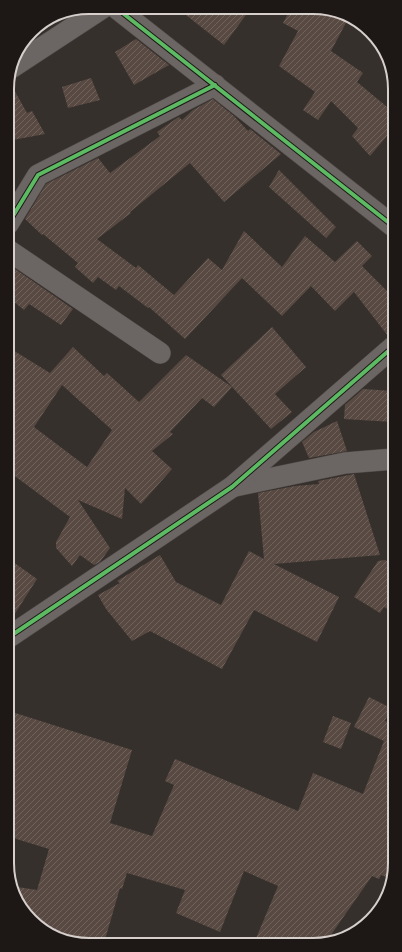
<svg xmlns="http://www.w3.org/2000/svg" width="402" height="952" viewBox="0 0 402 952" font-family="'Public Sans',sans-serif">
<defs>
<pattern id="building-hatch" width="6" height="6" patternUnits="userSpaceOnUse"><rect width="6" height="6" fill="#584a42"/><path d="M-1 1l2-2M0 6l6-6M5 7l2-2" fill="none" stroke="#6f635c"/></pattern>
</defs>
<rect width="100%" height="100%" fill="#36302d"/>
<g fill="url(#building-hatch)" fill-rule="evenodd">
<polygon points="177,8 251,8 224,45"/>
<polygon points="291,8 329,9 348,19 331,51 363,73 357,82 392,111 392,130 370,156 352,136 358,128 331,101 318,120 303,110 315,92 279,66 298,31 283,23"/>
<polygon points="136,39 169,65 134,85 115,52"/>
<polygon points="91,78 100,100 68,108 62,87"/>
<polygon points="8,79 27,113 32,111 45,134 7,141"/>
<polygon points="213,99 234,116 248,131 250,129 281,154 224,202 190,163 130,212 131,213 97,239 136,268 138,265 174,295 208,258 222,270 244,231 282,267 305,236 335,262 357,241 372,256 362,266 393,297 393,335 388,336 354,292 335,311 311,286 282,316 242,278 185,339 149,307 148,308 119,286 116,290 98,277 93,283 75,267 78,263 43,234 42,235 25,219 46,184 98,158 110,173 160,136 157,132 177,118 179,117 182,120 193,110"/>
<polygon points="279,170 336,227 326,238 269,187"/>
<polygon points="8,264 73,309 61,325 29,304 24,310 8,297"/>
<polygon points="272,327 306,367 275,394 292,412 271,429 221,375"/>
<path d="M8 347 50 373 73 347 104 376 107 373 139 402 186 355 232 387 214 407 202 398 170 432 173 434 152 451 172 469 141 504 125 488 122 519 78 500 110 548 100 562 94 565 80 555 72 566 56 548V542L70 517 8 471ZM62 385 112 430 87 467 34 427Z"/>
<polygon points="363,389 393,391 393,422 344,419 345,405"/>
<polygon points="337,421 347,451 309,458 302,442 314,432"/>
<polygon points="354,474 380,555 274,564 339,597 317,642 254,610 222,669 150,631 132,641 106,609 98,595 120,583 117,581 160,555 176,582 221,605 249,551 264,559 258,493 295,486 319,484 318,481"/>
<polygon points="9,559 37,579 9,623"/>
<polygon points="385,560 394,565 394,613 384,607 380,613 354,597 378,561"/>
<polygon points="369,697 391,708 385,721 391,723 394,717 395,835 388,852 395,855 395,869 391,879 381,875 379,879 372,876 326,942 254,943 278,886 244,871 220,932 176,913 185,890 127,873 122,889 120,888 104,943 73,943 31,921 11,886 37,890 49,849 10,837 9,711 132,750 110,823 152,836 174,785 165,781 175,759 298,811 313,773 363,794 384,741 354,727"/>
<polygon points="333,716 351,723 341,749 323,742"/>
</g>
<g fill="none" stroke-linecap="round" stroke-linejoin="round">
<g stroke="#524c4a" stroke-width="22">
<g id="minor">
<polyline points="115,7 393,226"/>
<polyline points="11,68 104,7"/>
<polyline points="8,224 38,175 215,85"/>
<polyline points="8,250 160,353"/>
<polyline points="235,486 345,463 394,459"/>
<polyline points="9,637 232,487 393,347"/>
</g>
</g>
<use href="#minor" stroke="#6b6663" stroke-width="21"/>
<g stroke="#1d1816" stroke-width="6">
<g id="cycleway">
<polyline points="115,7 393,226"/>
<polyline points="8,224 38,175 215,85"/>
<polyline points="9,637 232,487 393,347"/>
</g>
</g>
<use href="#cycleway" stroke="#5cba63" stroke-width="4"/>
</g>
<path d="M0 0H402V952H0ZM89 14H313A75 75 0 0 1 388 89V863A75 75 0 0 1 313 938H89A75 75 0 0 1 14 863V89A75 75 0 0 1 89 14Z" fill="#1d1816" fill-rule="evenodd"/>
<path fill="none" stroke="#d6cfcc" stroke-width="2" d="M89 14H313A75 75 0 0 1 388 89V863A75 75 0 0 1 313 938H89A75 75 0 0 1 14 863V89A75 75 0 0 1 89 14Z"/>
</svg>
